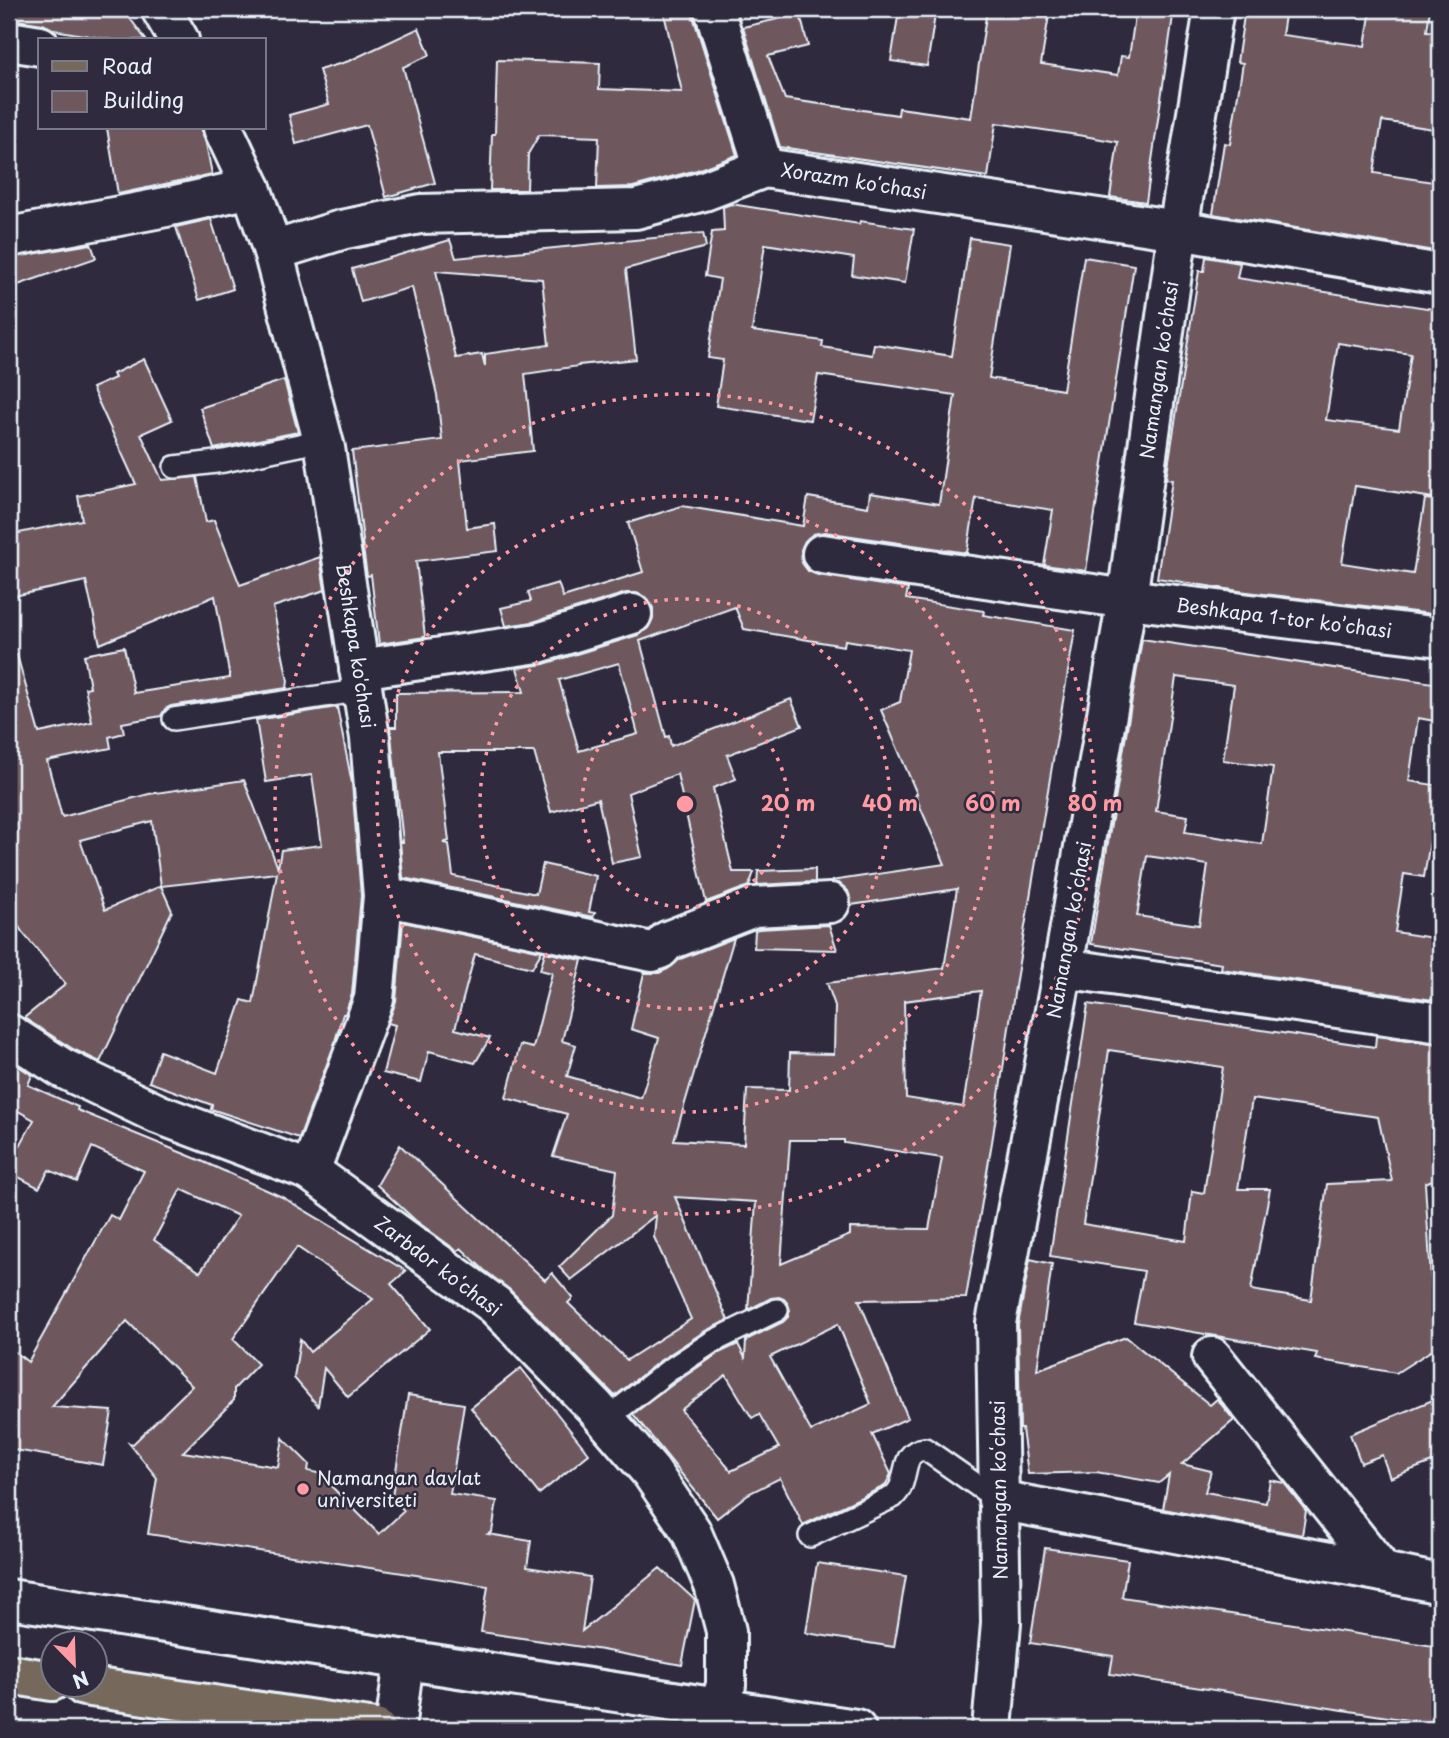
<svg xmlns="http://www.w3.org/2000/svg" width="1449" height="1738" viewBox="0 0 1449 1738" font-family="'Playpen Sans',sans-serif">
<rect width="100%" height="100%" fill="#2f2a3d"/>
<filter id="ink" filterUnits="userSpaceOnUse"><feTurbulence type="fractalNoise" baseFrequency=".0143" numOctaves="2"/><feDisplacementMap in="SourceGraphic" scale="14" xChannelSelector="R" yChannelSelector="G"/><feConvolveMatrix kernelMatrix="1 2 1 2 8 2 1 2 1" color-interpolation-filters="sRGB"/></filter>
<g filter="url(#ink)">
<g fill="#6e585d" stroke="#e8f1f8" stroke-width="2" fill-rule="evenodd">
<polygon points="18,9 123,9 146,40 113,40 54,30 43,24 17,20"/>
<polygon points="663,9 693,9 693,16 737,155 697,170 633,187 597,188 599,137 539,135 528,154 527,190 490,190 492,134 495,134 497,60 600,63 599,89 682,92"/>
<polygon points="987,9 1050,9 1041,64 1118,75 1121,56 1129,57 1136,9 1174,9 1146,202 1110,197 1118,142 1084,136 996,123 988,177 780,147 743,27 800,14 808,46 768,56 785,99 898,115 899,108 971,118"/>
<polygon points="1245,9 1286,9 1282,35 1365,46 1371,9 1430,9 1427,31 1440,32 1440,130 1382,121 1374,173 1440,183 1440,252 1213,214 1224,143 1230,144 1243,63 1237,62"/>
<polygon points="899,10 935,15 927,66 891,61"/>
<polygon points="419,28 430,55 403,67 435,183 386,197 367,125 296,144 289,115 329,104 319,70 349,61"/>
<polygon points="107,128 201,128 206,144 212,174 118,194"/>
<path d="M731 204 859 224 860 221 914 229 905 283 852 275 854 258 765 244 752 331 823 341 822 347 872 355 874 344 952 356 970 238 1010 244 989 378 1063 390 1084 257 1134 265 1086 571 1044 565 1053 510 976 498 967 553 825 532 813 534 805 541 801 550 802 563 808 571 818 575 908 589 906 599 984 611 983 615 1075 630 1016 980 993 1136 966 1298 859 1300 908 1418 872 1434 891 1474 885 1486 803 1525 780 1478 748 1494 717 1518 633 1414 676 1382 719 1353 738 1344 745 1358 746 1340 783 1322 788 1317 790 1310 788 1304 784 1299 779 1297 771 1298 748 1310 756 1202 675 1197 728 1320 705 1331 661 1360 615 1396 510 1290 484 1270 461 1248 457 1251 415 1220 377 1185 400 1145 545 1280 552 1273 573 1298 568 1303 627 1360 691 1319 654 1237 656 1215 571 1280 559 1267 612 1215 617 1170 553 1156 567 1114 506 1098 520 1045 533 1048 552 973 540 970 545 952 582 960 562 1041 576 1045 567 1076 641 1098 659 1038 631 1029 644 973H659L668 969 680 959 734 938 674 1140 744 1144 747 1089 789 1090 790 1053 834 1054 835 1006 827 983 944 968 957 889 851 905 848 891 840 884 831 881 945 864 915 795 917 794 881 710 900 702 909 650 845 640 844 646 744 629 735 607 640 641 666 737 669 736 671 746 791 699 802 726 727 755 736 779 713 788 733 872H754L749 886 706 902 677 774 628 793 642 857 612 863 598 799 551 812 534 752H438L449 841 443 843 449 844 453 876 536 894 543 864 596 876 589 912 595 913 593 917 403 878 400 842H403L390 727H396V693L524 692 517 668 544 664 638 635 648 628 653 618V608L647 598 636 593H626L533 622 506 626 501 608 531 601 528 592 558 583 563 597 643 572 628 523 682 506 803 526 808 497 868 507 870 493 939 504 955 395 818 375 810 420 716 406 723 360 708 358 720 279 705 276 712 232 724 231 723 207ZM619 663 638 734 579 751 559 680ZM981 991 963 1107 906 1098 904 1001ZM790 1140H844V1143L942 1158 929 1229 850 1228V1235L781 1264ZM838 1324 871 1404 811 1431 770 1357ZM726 1375 752 1418 759 1414 779 1448 731 1471 681 1410Z"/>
<polygon points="211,219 233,289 199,300 176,227"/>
<path d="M703 233 706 247 626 269 636 359 579 365V366L525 374 533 451 460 460 467 528 495 524 498 551 416 561 425 637 379 644 371 575 367 576 362 542 363 541 352 451 442 440 437 395 412 287 361 302 352 269 450 240 456 258ZM436 271 542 279 549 345 485 354V366L482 354 456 358Z"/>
<polygon points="91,244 96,258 9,288 9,258"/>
<path d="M1206 257 1240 263 1237 278 1440 310V402L1435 435 1440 436V499L1355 486 1342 563 1413 574 1425 499 1440 500V615L1239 591 1157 578 1172 480 1166 479 1199 271H1204ZM1338 343 1411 354 1399 429 1326 420Z"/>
<path d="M144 359 172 420 141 434 162 480 197 477 206 522 214 520 240 585 320 557 325 590 273 607 288 681 287 688 171 706 165 709 161 716 122 723 124 733 109 737 111 748 47 761 62 817 149 794 244 780 278 868 281 850 322 845 312 775 266 782 256 720 337 707 352 783 361 896 352 994 345 1014H343L333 1048 299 1138 211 1109 212 1105 149 1082 160 1051 217 1073 242 1000 253 1003 277 873 161 886 172 911 100 1062 73 1049 24 1018 66 984 22 932 9 910V656L17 655 39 733 92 722 85 688 90 687 84 655 124 647 134 693 230 678 215 596 100 644 86 581 9 597V535L82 520 78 496 136 484 92 388 115 378 113 374ZM152 821 161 886 105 910 80 840Z"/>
<polygon points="284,380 298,432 214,449 200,408"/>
<path d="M1142 639 1440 684V722L1418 718 1409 781 1440 786V819L1434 818 1424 877 1404 874 1395 932 1440 939V1001L1221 969 1222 964 1091 944ZM1176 677 1234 685 1223 760 1273 767 1262 844 1185 832 1188 816 1156 811ZM1147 856 1208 865 1199 925 1137 916Z"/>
<polygon points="815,869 815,882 757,885 758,871"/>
<polygon points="403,922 542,951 532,968 475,954 455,1029 490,1038 475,1063 429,1051 421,1082 383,1073 395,1025 388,1023 396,1001"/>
<polygon points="829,925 837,950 754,948 755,930 759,929"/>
<path d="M1088 1004 1375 1047 1376 1036 1440 1044V1177L1425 1183 1433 1311 1440 1307V1345L1396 1373 1315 1359 1317 1353 1134 1322 1144 1271 1050 1256ZM1109 1050 1223 1067 1204 1193 1192 1191 1186 1241 1083 1224ZM1252 1099 1378 1117 1392 1181 1327 1184 1311 1300 1251 1290 1270 1189H1238Z"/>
<path d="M9 1060 32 1075 28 1085 78 1107 77 1110 197 1159 282 1197 406 1271 391 1284 430 1329 348 1397 324 1368 318 1406 294 1378 300 1339 310 1352 373 1299 297 1247 233 1339 258 1364 234 1389V1400L183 1452 278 1467 283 1438 309 1464 308 1471 318 1473 379 1534 404 1511 392 1496 408 1395 464 1404 450 1494 497 1501 492 1532 488 1534 531 1541 527 1567 590 1577 582 1631 660 1568 695 1600 682 1665 602 1650 481 1632 488 1586 148 1534 157 1478 129 1443 133 1444 192 1386 127 1321 52 1407 112 1411 103 1465 9 1449V1347L28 1362 110 1215 119 1220 144 1171 92 1147 77 1182 49 1170 39 1188 9 1172V1166L34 1120 18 1111 11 1128H9ZM181 1189 238 1216 200 1272 154 1240Z"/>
<polygon points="1030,1259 1052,1264 1037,1370 1126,1337 1210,1405 1217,1399 1234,1420 1182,1464 1211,1471 1205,1492 1266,1503 1270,1480 1284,1483 1306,1511 1302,1535 1163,1509 1169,1475 1159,1483 1096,1472 1028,1474 1022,1429 1020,1429 1018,1325"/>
<polygon points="521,1368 589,1454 539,1494 471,1408"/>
<polygon points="1440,1397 1440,1459 1390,1478 1382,1455 1361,1463 1350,1434"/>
<polygon points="1045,1548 1128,1560 1122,1597 1440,1647 1440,1725 1110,1674 1113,1656 1030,1643"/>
<polygon points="817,1563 906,1576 894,1647 806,1633"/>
</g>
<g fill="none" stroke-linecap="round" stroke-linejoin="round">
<g stroke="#e8f1f8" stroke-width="26">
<g id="service">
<polyline points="175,467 224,461 323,440"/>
<polyline points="174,719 363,690"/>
<polyline points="605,1420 668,1371 712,1342 777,1310"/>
<path d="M810 1536 893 1497C894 1496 899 1490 900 1488 908 1472 902 1451 925 1449L998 1500"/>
</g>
</g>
<g stroke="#e8f1f8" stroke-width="44">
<g id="minor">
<polyline points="714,9 764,168"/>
<polyline points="9,41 40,46"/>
<polyline points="9,237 166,207 251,188"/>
<polyline points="273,251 341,230 420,214 636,209 704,191 764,168 1178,230 1440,274"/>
<polyline points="822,554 1127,599 1440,637"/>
<polyline points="359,669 538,643 632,614"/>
<polyline points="383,896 652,952 660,949 667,941 754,907 830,903"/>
<polyline points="1063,968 1440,1023"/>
<polyline points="1212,1357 1383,1572"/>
<polyline points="998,1500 1383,1572 1440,1584"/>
<polyline points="9,1599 856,1729"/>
<polyline points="395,1729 404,1660"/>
<polyline points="992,1729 1001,1623 996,1323 1063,968 1127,599 1178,230 1214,9"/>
</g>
</g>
<g stroke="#e8f1f8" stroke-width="44">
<g id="tertiary">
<polyline points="161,9 179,40"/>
<path id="s1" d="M223 128 251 188 273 251 325 448 370 738 383 896 374 999 310 1171"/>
<polyline points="9,1034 62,1068 158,1114 310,1171 495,1305 594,1406 651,1472 691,1531 714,1585 726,1631 726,1685 712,1729"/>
</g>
</g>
<g stroke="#e8f1f8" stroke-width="44">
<g id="primary">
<polyline points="9,1674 52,1681"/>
<polyline points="84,1686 376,1729"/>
</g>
</g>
<use href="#service" stroke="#2f2a3d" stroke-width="21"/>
<use href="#minor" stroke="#2f2a3d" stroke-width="38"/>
<use href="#tertiary" stroke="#2f2a3d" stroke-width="38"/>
<use href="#primary" stroke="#76695c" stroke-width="38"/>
</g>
</g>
<g fill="none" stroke="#ff9aa2" stroke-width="3.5" stroke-dasharray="3.5 7">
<circle cx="685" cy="804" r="103"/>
<circle cx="685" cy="804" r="205"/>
<circle cx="685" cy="804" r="308"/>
<circle cx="685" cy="804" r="410"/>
</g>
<circle fill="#ff9aa2" stroke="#2f2a3d" stroke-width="2.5" cx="303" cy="1489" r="7"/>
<g text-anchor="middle" stroke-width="5" stroke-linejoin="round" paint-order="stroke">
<g font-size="19" fill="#e8f1f8" stroke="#2f2a3d">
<text transform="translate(854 181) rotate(9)" y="7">Xorazm koʻchasi</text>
<text transform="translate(1159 370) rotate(-82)" y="7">Namangan koʻchasi</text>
<text transform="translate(1284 618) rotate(7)" y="7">Beshkapa 1-tor koʼchasi</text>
<text dy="7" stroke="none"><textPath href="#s1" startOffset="537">Beshkapa ko'chasi</textPath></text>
<text transform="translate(1069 930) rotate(-80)" y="7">Namangan koʻchasi</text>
<text transform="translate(438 1266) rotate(37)" y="7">Zarbdor koʻchasi</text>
<text transform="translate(999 1490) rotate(-91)" y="7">Namangan koʻchasi</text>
</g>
<g font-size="19" fill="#e8f1f8" stroke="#2f2a3d" text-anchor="start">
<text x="317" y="1485">Namangan davlat<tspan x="317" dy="22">universiteti</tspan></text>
</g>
</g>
<circle cx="685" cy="804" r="10" fill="#ff9aa2" stroke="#2f2a3d" stroke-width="3.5"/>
<g font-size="21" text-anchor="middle" font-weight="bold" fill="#ff9aa2" stroke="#2f2a3d" stroke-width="5" stroke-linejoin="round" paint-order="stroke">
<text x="788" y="811">20 m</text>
<text x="890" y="811">40 m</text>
<text x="993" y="811">60 m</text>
<text x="1095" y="811">80 m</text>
</g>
<rect width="1449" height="1738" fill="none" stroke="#2f2a3d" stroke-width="35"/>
<rect x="18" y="18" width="1414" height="1703" fill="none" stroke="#e8f1f8" stroke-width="2.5" filter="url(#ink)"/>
<rect x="38" y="38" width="228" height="91" fill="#2f2a3d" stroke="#797a88" stroke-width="2"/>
<rect x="52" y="61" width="35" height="10" fill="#76695c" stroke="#797a88" stroke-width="2"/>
<text x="102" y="74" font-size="21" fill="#e8f1f8">Road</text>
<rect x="52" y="91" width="35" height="21" fill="#6e585d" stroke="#797a88" stroke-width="2"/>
<text x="102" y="108" font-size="21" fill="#e8f1f8">Building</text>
<g transform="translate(74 1664) rotate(157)"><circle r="33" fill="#2f2a3d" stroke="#797a88" stroke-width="2"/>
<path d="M0-5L12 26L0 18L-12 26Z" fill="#ff9aa2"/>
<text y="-10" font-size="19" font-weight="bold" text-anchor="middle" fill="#e8f1f8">N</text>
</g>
</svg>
